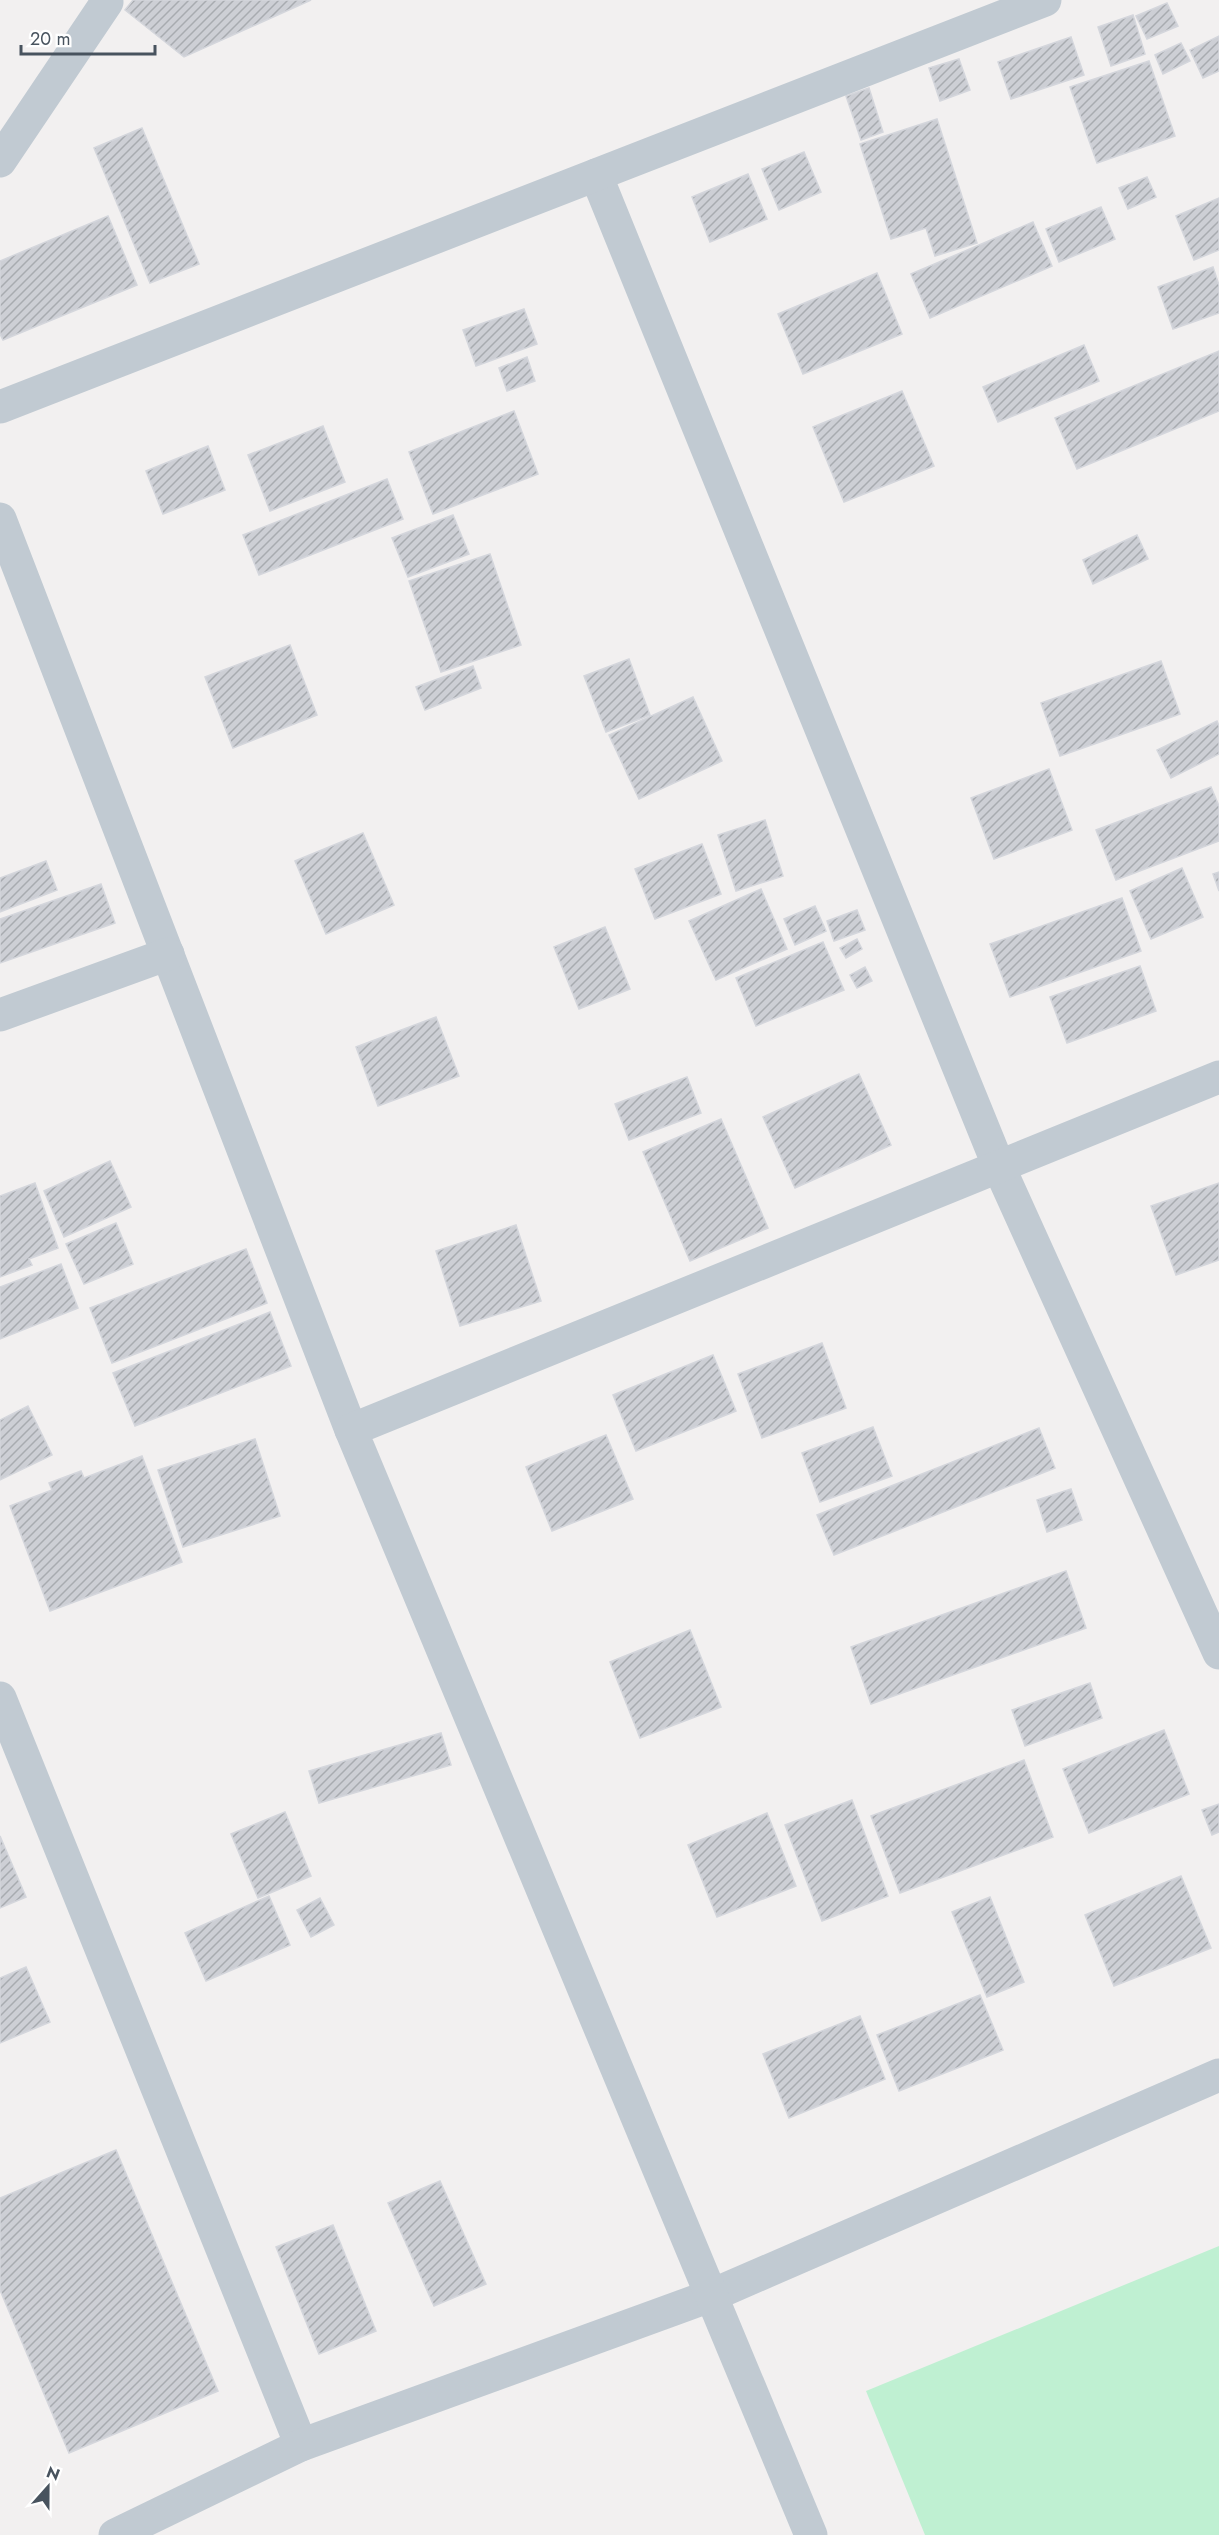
<svg xmlns="http://www.w3.org/2000/svg" width="1219" height="2535" viewBox="0 0 1219 2535" font-family="Jost,sans-serif">
<defs>
<pattern id="building-hatch" width="6" height="6" patternUnits="userSpaceOnUse" patternTransform="scale(1.5)"><rect width="6" height="6" fill="#cdcfd5"/><path d="M-1 1l2-2M0 6l6-6M5 7l2-2" fill="none" stroke="#a8abb0"/></pattern>
</defs>
<rect width="100%" height="100%" fill="#f2f0f0"/>
<polygon fill="#bff0d2" points="1219,2246 1219,2535 925,2535 866,2391"/>
<g fill="url(#building-hatch)" stroke="#d4d6dc" stroke-width="1.5">
<polygon points="133,0 311,0 184,57 125,10"/>
<polygon points="1167,3 1178,26 1147,39 1136,16"/>
<polygon points="1133,15 1145,54 1111,66 1098,27"/>
<polygon points="1219,36 1219,71 1203,78 1190,50"/>
<polygon points="1071,37 1084,75 1011,99 998,62"/>
<polygon points="1181,43 1190,61 1163,74 1155,55"/>
<polygon points="959,59 970,90 940,101 929,68"/>
<polygon points="1149,61 1175,136 1097,163 1070,87"/>
<polygon points="869,88 883,132 861,140 846,96"/>
<polygon points="937,119 977,243 935,256 926,228 891,239 860,144"/>
<polygon points="142,128 199,264 150,283 94,148"/>
<polygon points="804,152 821,192 779,210 762,169"/>
<polygon points="748,174 767,219 710,242 692,197"/>
<polygon points="1147,177 1156,197 1128,209 1119,188"/>
<polygon points="1219,198 1219,250 1194,260 1176,216"/>
<polygon points="1101,207 1115,239 1059,262 1046,229"/>
<polygon points="108,216 137,285 3,340 0,334 0,261"/>
<polygon points="1033,222 1052,266 930,318 911,274"/>
<polygon points="1213,267 1219,285 1219,313 1173,329 1158,287"/>
<polygon points="877,273 902,334 803,374 778,314"/>
<polygon points="524,309 537,344 476,366 463,330"/>
<polygon points="1084,345 1099,381 998,422 983,387"/>
<polygon points="1219,351 1219,411 1077,469 1055,418"/>
<polygon points="527,357 535,381 507,391 499,368"/>
<polygon points="902,391 934,466 844,502 813,427"/>
<polygon points="514,411 538,474 433,514 409,452"/>
<polygon points="323,426 345,482 270,511 248,455"/>
<polygon points="208,446 225,490 163,514 146,471"/>
<polygon points="387,479 403,519 259,575 243,535"/>
<polygon points="453,515 469,554 408,577 392,538"/>
<polygon points="1137,535 1148,559 1093,584 1083,560"/>
<polygon points="490,554 521,645 441,672 409,581"/>
<polygon points="290,645 317,715 233,748 205,677"/>
<polygon points="629,659 650,715 606,732 584,676"/>
<polygon points="1161,661 1180,714 1060,756 1041,703"/>
<polygon points="473,666 481,688 425,710 416,687"/>
<polygon points="693,697 722,761 639,799 609,735"/>
<polygon points="1217,721 1219,726 1219,754 1171,778 1157,750"/>
<polygon points="1049,769 1072,830 994,859 971,798"/>
<polygon points="1211,787 1219,806 1219,841 1116,880 1096,830"/>
<polygon points="765,820 783,876 736,891 718,835"/>
<polygon points="363,833 394,905 326,934 295,861"/>
<polygon points="702,844 721,894 655,919 635,869"/>
<polygon points="46,861 57,890 0,912 0,878"/>
<polygon points="1182,868 1203,917 1151,939 1130,891"/>
<polygon points="1219,872 1219,891 1213,874"/>
<polygon points="101,884 115,923 0,963 0,919"/>
<polygon points="761,889 787,949 716,980 689,921"/>
<polygon points="1122,898 1141,951 1010,997 990,944"/>
<polygon points="815,906 826,931 795,945 784,919"/>
<polygon points="857,910 865,930 834,941 827,921"/>
<polygon points="605,927 630,989 579,1009 554,947"/>
<polygon points="857,939 862,949 846,958 840,948"/>
<polygon points="823,942 844,990 756,1026 736,978"/>
<polygon points="1140,966 1156,1011 1067,1043 1050,997"/>
<polygon points="865,967 872,981 857,988 850,975"/>
<polygon points="436,1017 459,1076 378,1106 356,1047"/>
<polygon points="859,1074 891,1145 795,1188 763,1117"/>
<polygon points="687,1077 701,1113 629,1140 615,1104"/>
<polygon points="721,1119 768,1228 690,1261 643,1152"/>
<polygon points="110,1161 131,1207 64,1237 44,1191"/>
<polygon points="35,1183 58,1248 29,1259 32,1265 0,1277 0,1196"/>
<polygon points="1219,1183 1219,1260 1176,1275 1151,1206"/>
<polygon points="116,1223 133,1264 84,1284 66,1244"/>
<polygon points="516,1225 541,1301 460,1326 436,1251"/>
<polygon points="246,1249 267,1303 112,1363 90,1308"/>
<polygon points="61,1264 78,1308 0,1339 0,1287"/>
<polygon points="270,1312 291,1366 135,1426 113,1373"/>
<polygon points="822,1343 846,1408 762,1438 738,1374"/>
<polygon points="713,1355 736,1411 636,1451 613,1395"/>
<polygon points="28,1406 52,1455 0,1480 0,1420"/>
<polygon points="873,1427 892,1476 820,1502 802,1453"/>
<polygon points="1039,1428 1055,1468 834,1555 817,1515"/>
<polygon points="606,1435 633,1499 552,1531 526,1467"/>
<polygon points="255,1439 280,1516 183,1547 158,1470"/>
<polygon points="142,1456 182,1562 50,1611 10,1506 52,1490 49,1483 81,1471 84,1478"/>
<polygon points="1071,1489 1082,1520 1047,1532 1037,1500"/>
<polygon points="1066,1571 1086,1628 871,1704 851,1647"/>
<polygon points="690,1630 721,1707 640,1738 610,1662"/>
<polygon points="1090,1683 1102,1718 1025,1746 1012,1710"/>
<polygon points="1164,1730 1189,1794 1089,1833 1063,1769"/>
<polygon points="441,1733 451,1765 319,1803 309,1771"/>
<polygon points="1024,1760 1053,1837 900,1893 871,1816"/>
<polygon points="852,1800 888,1896 822,1921 785,1825"/>
<polygon points="1219,1804 1219,1832 1212,1835 1202,1810"/>
<polygon points="285,1812 311,1876 258,1898 231,1834"/>
<polygon points="767,1813 796,1886 717,1917 688,1845"/>
<polygon points="0,1836 26,1897 0,1908"/>
<polygon points="1181,1876 1211,1948 1114,1986 1085,1915"/>
<polygon points="269,1896 290,1945 206,1981 185,1933"/>
<polygon points="990,1897 1024,1982 987,1997 952,1912"/>
<polygon points="320,1898 334,1925 311,1937 297,1910"/>
<polygon points="26,1967 50,2022 0,2043 0,1978"/>
<polygon points="980,1995 1003,2050 899,2091 877,2035"/>
<polygon points="860,2016 885,2079 789,2118 763,2054"/>
<polygon points="116,2150 218,2391 69,2453 0,2290 0,2198"/>
<polygon points="440,2181 486,2284 434,2306 388,2203"/>
<polygon points="333,2225 376,2331 319,2354 276,2247"/>
</g>
<g fill="none" stroke-linecap="round" stroke-linejoin="round">
<g stroke="#c1cad2" stroke-width="33">
<polyline points="0,161 107,2"/>
<polyline points="596,175 999,1167 1219,1653"/>
<polyline points="0,407 1045,0"/>
<polyline points="0,519 351,1430"/>
<polyline points="0,1015 168,954"/>
<polyline points="0,1698 301,2445"/>
<polyline points="115,2535 301,2445 710,2296 1219,2075"/>
<polyline points="811,2535 351,1430 1219,1077"/>
</g>
</g>
<g transform="translate(48 2487) rotate(21)" stroke="#ffffff" stroke-width="4.5" paint-order="stroke">
<path d="M0-4.5L10 22L0 15L-10 22Z" fill="#48535e"/>
<text y="-9" font-size="16" font-weight="bold" text-anchor="middle" fill="#48535e">N</text>
</g>
<path d="M21 45v9h134v-9" fill="none" stroke="#48535e" stroke-width="3"/>
<text x="30" y="45" font-size="18" fill="#48535e" stroke="#ffffff" stroke-width="4.5" paint-order="stroke">20 m</text>
</svg>
